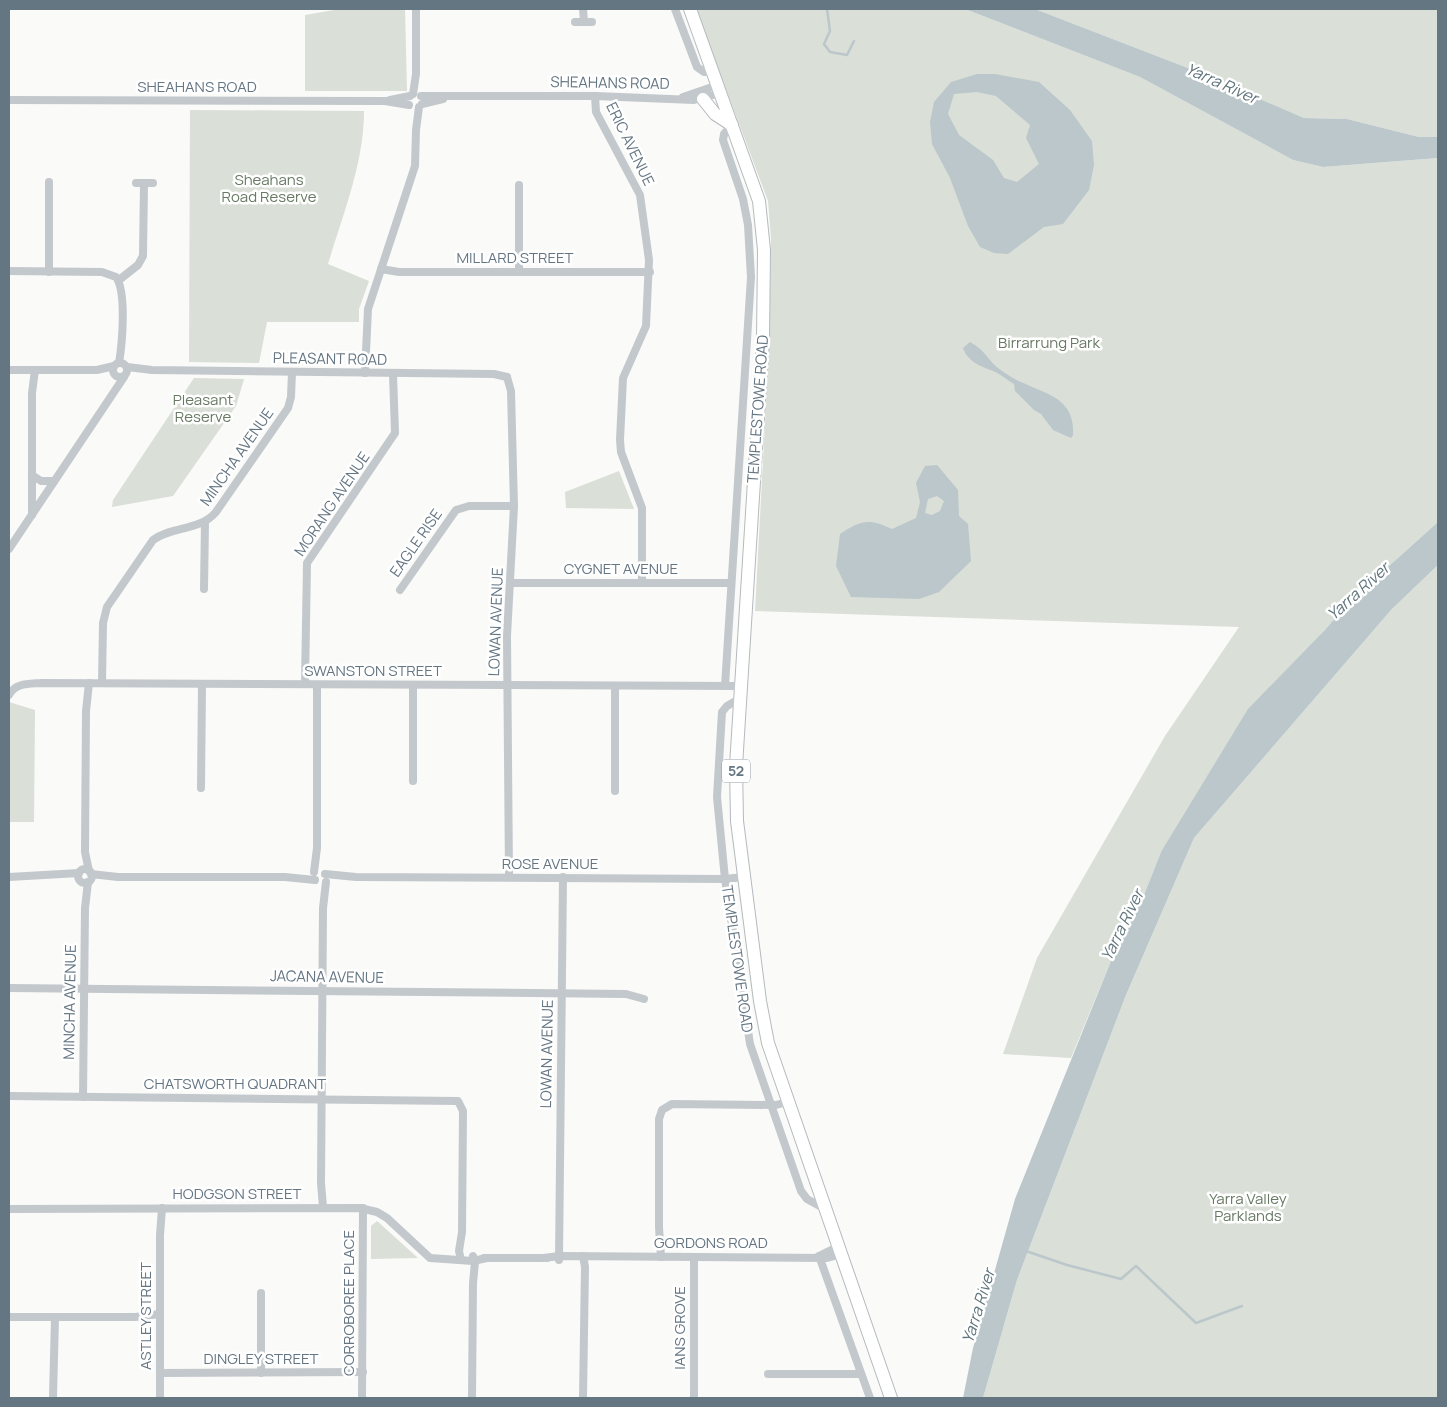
<svg xmlns="http://www.w3.org/2000/svg" width="1447" height="1407" viewBox="0 0 1447 1407" font-family="Manrope,sans-serif">
<rect width="100%" height="100%" fill="#fafaf8"/>
<g fill="#dadfd7">
<polygon points="340,9 405,9 407,91 305,91 305,15"/>
<polygon points="696,9 965,9 1140,77 1293,160 1323,167 1438,158 1438,522 1349,602 1324,631 1161,852 1142,900 1115,951 1071,1058 1003,1054 1037,958 1165,736 1239,627 755,611 769,348 771,239 768,201"/>
<polygon points="1035,9 1438,9 1438,137 1419,137 1347,119 1304,118 1193,70"/>
<path d="M190 110 364 111C364 163 343 214 328 264L369 281 359 309V322H267L259 363 189 362Z"/>
<polygon points="194,378 244,379 236,406 173,496 112,507 113,500"/>
<polygon points="619,471 634,509 566,508 565,492"/>
<polygon points="1438,565 1438,1398 983,1398 1017,1280 1126,995 1194,838 1392,609"/>
<polygon points="9,702 35,710 34,822 9,822"/>
<polygon points="377,1221 418,1258 371,1259 371,1226"/>
</g>
<g fill="#bbc7cb" fill-rule="evenodd">
<polygon points="965,9 1035,9 1193,70 1304,118 1347,119 1419,137 1438,137 1438,158 1323,167 1293,160 1140,77"/>
<path d="M977 74H995L1039 82 1070 110 1092 141 1094 165 1089 190 1063 224 1044 227 1008 254 994 253 980 247 968 226 950 178 932 144 930 122 934 102 951 82ZM977 92 996 96 1030 125 1026 138 1039 164 1017 182 1004 178 993 160 959 135 948 114 954 94Z"/>
<path d="M970 342C986 351 987 359 998 368 1005 373 1013 379 1021 382 1049 395 1075 399 1073 435L1071 438 1053 430 1041 414 1034 410 1015 391 1014 384C1007 380 1001 374 993 371 980 366 968 362 963 348Z"/>
<path d="M937 465 958 490 959 516 968 524 971 561 939 592 919 599 851 597 836 566 840 534C861 520 869 518 892 529L916 518 920 502 916 483 925 466ZM937 496 944 501 940 511 932 515 925 513 928 499Z"/>
<polygon points="1438,522 1438,565 1392,609 1194,838 1126,995 1017,1280 983,1398 963,1398 973,1348 1015,1199 1115,951 1142,900 1161,852 1248,709 1324,631 1349,602"/>
</g>
<g fill="none" stroke-linecap="round" stroke-linejoin="round">
<g stroke="#bbc7cb" stroke-width="2.5">
<polyline points="827,9 830,31 824,44 830,52 847,55 854,41"/>
<polyline points="1026,1251 1067,1265 1121,1279 1136,1266 1196,1323 1242,1306"/>
</g>
<g stroke="#b5babe" stroke-width="14">
<g id="primary">
<polyline points="690,9 759,201 764,250 763,339 736,766 737,821 760,1001 768,1043 891,1398"/>
<polyline points="703,99 715,114 732,125"/>
</g>
</g>
<g stroke="#c3c8cc" stroke-width="8">
<polyline points="583,9 584,22"/>
<polyline points="675,9 697,67 704,72 713,72"/>
<polyline points="575,22 592,22"/>
<polyline points="413,94 416,74 416,9"/>
<polyline points="421,96 595,96 694,100 721,93"/>
<polyline points="595,96 596,112 640,195 649,260 646,326 623,378 620,440 621,452 642,508 642,583"/>
<polyline points="683,97 718,85"/>
<polyline points="9,100 385,101 409,105"/>
<polyline points="390,100 410,96"/>
<polyline points="422,104 443,99"/>
<polyline points="136,183 153,183"/>
<polyline points="381,269 399,272 650,272"/>
<path d="M9 271 102 272 116 277C127 292 122 345 119 363"/>
<polyline points="49,272 49,182"/>
<polyline points="519,272 519,185"/>
<polyline points="119,280 138,265 143,256 144,183"/>
<circle cx="120" cy="370" r="7"/>
<polyline points="127,367 152,370 494,374 507,377"/>
<polyline points="9,370 97,370 114,366"/>
<polyline points="365,373 368,309 415,166 416,130 419,107"/>
<polyline points="507,377 511,391 514,506 507,636 509,877"/>
<polyline points="32,475 41,481 54,481"/>
<polyline points="32,515 32,393 35,370"/>
<polyline points="9,549 124,377"/>
<polyline points="510,583 731,583"/>
<polyline points="204,589 205,522"/>
<polyline points="400,590 456,510 469,506 514,506"/>
<polyline points="89,683 86,711 85,852 89,871"/>
<path d="M102 683 103 623 107 607 153 540C172 526 200 531 216 512L288 408 291 397 292 372"/>
<polyline points="305,684 307,563 395,433 393,374"/>
<polyline points="615,686 615,791"/>
<polyline points="725,686 751,277 748,225 743,199 723,140 724,134 732,125"/>
<path d="M9 695C15 683 28 684 41 683L741 686"/>
<polyline points="741,698 727,706 722,712 717,797 725,879 750,1044 801,1191 807,1199 825,1209"/>
<polyline points="413,781 413,685"/>
<polyline points="201,788 202,684"/>
<circle cx="85" cy="876" r="7"/>
<polyline points="314,872 317,848 317,685"/>
<polyline points="91,874 118,877 285,877 315,880"/>
<polyline points="325,874 356,877 725,879 744,877"/>
<polyline points="9,877 79,873"/>
<polyline points="9,988 626,994 644,999"/>
<polyline points="9,1096 458,1101 463,1111 462,1232 459,1251 461,1260"/>
<polyline points="83,1097 85,908 88,882"/>
<polyline points="323,1207 321,1183 323,908 326,882"/>
<polyline points="9,1209 360,1208 377,1212 387,1218 430,1258 473,1261 487,1258"/>
<polyline points="819,1256 870,1398"/>
<polyline points="819,1256 839,1246"/>
<polyline points="661,1257 659,1227 659,1119 662,1110 672,1104 776,1105 787,1102"/>
<polyline points="694,1257 694,1398"/>
<polyline points="484,1258 547,1258"/>
<polyline points="543,1258 560,1256 827,1258 842,1254"/>
<polyline points="559,1260 563,877"/>
<polyline points="261,1293 261,1373"/>
<polyline points="9,1317 135,1317 160,1314"/>
<polyline points="160,1373 363,1372"/>
<polyline points="768,1374 860,1374"/>
<polyline points="53,1398 55,1317"/>
<polyline points="160,1398 160,1235 162,1208"/>
<polyline points="362,1398 363,1208"/>
<polyline points="472,1398 473,1283 475,1262 473,1256"/>
<polyline points="583,1398 585,1267 583,1256"/>
</g>
<use href="#primary" stroke="#fff" stroke-width="12"/>
</g>
<g text-anchor="middle" stroke-width="5" stroke-linejoin="round" paint-order="stroke">
<rect fill="#fff" stroke="#939fa8" stroke-width="1" x="722" y="759.5" width="28" height="23" rx="4"/>
<g font-size="14" font-weight="bold" fill="#657683">
<text x="736" y="776">52</text>
</g>
<g font-size="15" fill="#657683" stroke="#fff">
<text transform="translate(610 83) rotate(1)" y="5">SHEAHANS ROAD</text>
<text x="197" y="92">SHEAHANS ROAD</text>
<text transform="translate(630 144) rotate(64)" y="5">ERIC AVENUE</text>
<text x="515" y="263">MILLARD STREET</text>
<text transform="translate(330 359) rotate(1)" y="5">PLEASANT ROAD</text>
<text transform="translate(758 409) rotate(-86)" y="5">TEMPLESTOWE ROAD</text>
<text transform="translate(237 457) rotate(-55)" y="5">MINCHA AVENUE</text>
<text transform="translate(332 504) rotate(-56)" y="5">MORANG AVENUE</text>
<text transform="translate(416 543) rotate(-55)" y="5">EAGLE RISE</text>
<text x="621" y="574">CYGNET AVENUE</text>
<text transform="translate(496 622) rotate(-88)" y="5">LOWAN AVENUE</text>
<text x="373" y="676">SWANSTON STREET</text>
<text x="550" y="869">ROSE AVENUE</text>
<text transform="translate(737 959) rotate(82)" y="5">TEMPLESTOWE ROAD</text>
<text transform="translate(327 977) rotate(1)" y="5">JACANA AVENUE</text>
<text transform="translate(70 1002) rotate(-89)" y="5">MINCHA AVENUE</text>
<text transform="translate(547 1054) rotate(-89)" y="5">LOWAN AVENUE</text>
<text x="235" y="1089">CHATSWORTH QUADRANT</text>
<text x="237" y="1199">HODGSON STREET</text>
<text x="711" y="1248">GORDONS ROAD</text>
<text transform="translate(349 1303) rotate(-90)" y="5">CORROBOREE PLACE</text>
<text transform="translate(146 1316) rotate(-90)" y="5">ASTLEY STREET</text>
<text transform="translate(680 1328) rotate(-90)" y="5">IANS GROVE</text>
<text x="261" y="1364">DINGLEY STREET</text>
</g>
<g font-size="15" fill="#687a64" stroke="#fff">
<text x="269" y="185">Sheahans<tspan x="269" dy="17">Road Reserve</tspan></text>
<text x="1049" y="348">Birrarrung Park</text>
<text x="203" y="405">Pleasant<tspan x="203" dy="17">Reserve</tspan></text>
<text x="1248" y="1204">Yarra Valley<tspan x="1248" dy="17">Parklands</tspan></text>
</g>
<g font-size="16" font-style="italic" fill="#60757c" stroke="#fff">
<text transform="translate(1222 83) rotate(24)" y="6">Yarra River</text>
<text transform="translate(1358 591) rotate(-42)" y="6">Yarra River</text>
<text transform="translate(1122 925) rotate(-64)" y="6">Yarra River</text>
<text transform="translate(978 1306) rotate(-73)" y="6">Yarra River</text>
</g>
</g>
<rect width="1447" height="1407" fill="none" stroke="#657683" stroke-width="20"/>
</svg>
